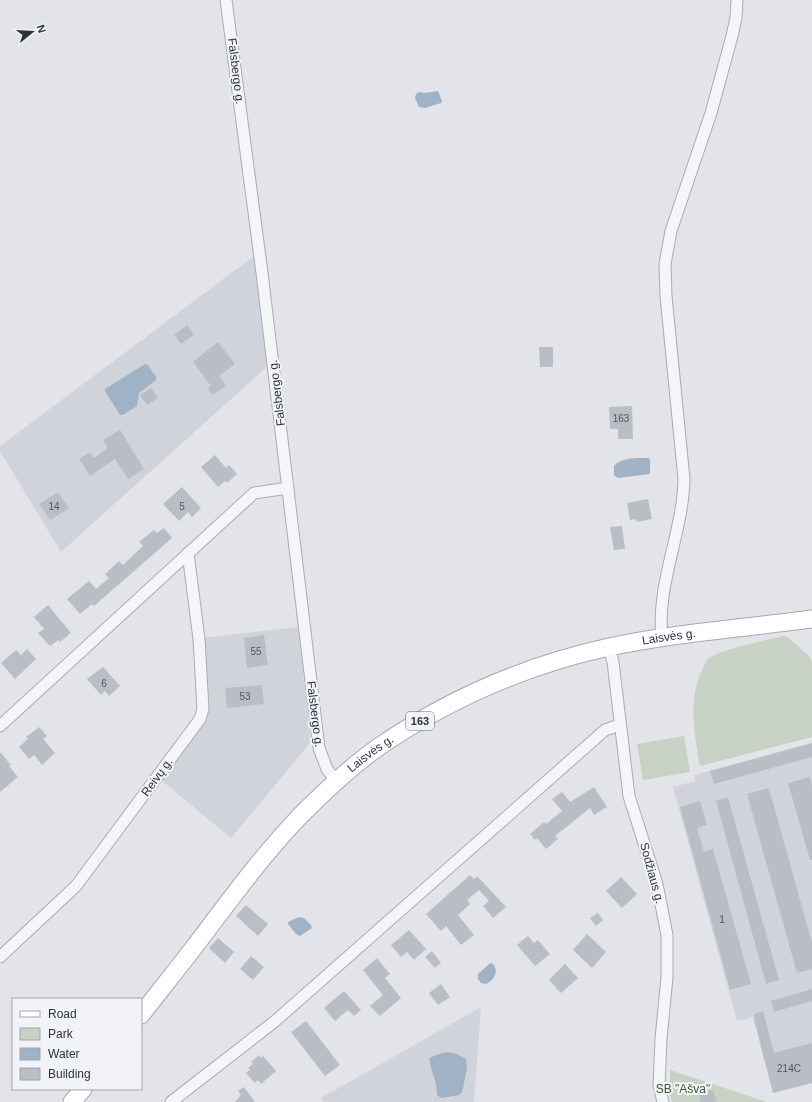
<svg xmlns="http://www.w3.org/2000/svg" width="812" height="1102" viewBox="0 0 812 1102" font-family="Helvetica,sans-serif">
<rect width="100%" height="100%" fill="#e2e4e9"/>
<g fill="#d0d4da">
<polygon points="254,256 268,366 61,552 0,451 0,446"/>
<polygon points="298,627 311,742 231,838 161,780 207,711 202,638"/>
<polygon points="812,743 812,1083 773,1093 753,1017 737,1021 673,787 695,781 694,775"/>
<polygon points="481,1007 474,1102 323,1102 321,1098"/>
</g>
<g fill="#c7d2c4">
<path d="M784 636 789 638 809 656 812 663V737L700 766C694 734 688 700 702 670 704 667 705 661 708 659 717 650 770 639 784 636Z"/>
<polygon points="684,736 690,772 643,780 637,744"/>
<polygon points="670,1070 767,1102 672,1102 670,1092"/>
</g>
<g fill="#a0b2c5">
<polygon points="438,91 442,101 441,103 425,108 419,107 415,98 416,94 419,92 424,93"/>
<polygon points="145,364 148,365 156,377 156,380 139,393 137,406 123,415 120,415 105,391 105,389"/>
<path d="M648 458 650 459V473L649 474 618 478 614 475V466C622 457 637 458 648 458Z"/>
<polygon points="299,917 304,918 311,925 312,928 300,936 296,934 288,924 288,922"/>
<path d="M492 963C500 971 494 980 486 984L481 983 478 979V974L489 964Z"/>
<path d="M448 1052 457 1054 466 1059 467 1069 462 1092 459 1095 441 1098 437 1095C437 1080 431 1072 429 1058L442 1053Z"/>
</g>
<g fill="#b9bec5">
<polygon points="187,325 194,335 181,344 174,335"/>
<polygon points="218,342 235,364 219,376 226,386 212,395 208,388 211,386 193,362"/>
<polygon points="539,347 553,347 553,367 540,367"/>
<polygon points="151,388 158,398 147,405 140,395"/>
<polygon points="632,406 633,439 618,439 618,429 610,429 609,407"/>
<polygon points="120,430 144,469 128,479 115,459 90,476 79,459 90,452 94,458 108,448 103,440"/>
<polygon points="215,455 226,468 229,465 237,474 227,483 225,481 218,487 201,467"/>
<polygon points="182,487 201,508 192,517 188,512 179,521 163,504"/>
<polygon points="58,492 69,508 50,520 39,504"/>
<polygon points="648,499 652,519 637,522 636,519 630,520 627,503"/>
<polygon points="622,526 625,549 614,550 610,527"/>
<polygon points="164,528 172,538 94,606 92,604 80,614 67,599 89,581 96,589 109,578 105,574 119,561 123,565 143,546 139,542 154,530 157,533"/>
<polygon points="48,605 71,633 60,642 58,640 50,646 38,633 44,629 34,617"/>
<polygon points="264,635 268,665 247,668 244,638"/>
<polygon points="27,649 36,659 15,679 1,663 16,650 21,655"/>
<polygon points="103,667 120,686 109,696 105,691 101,695 87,679"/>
<polygon points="262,685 264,704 227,708 225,688"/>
<polygon points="39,727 47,736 43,739 55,753 42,765 34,755 29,759 19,747 28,739 26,737"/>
<polygon points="812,743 812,757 714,784 710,771"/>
<polygon points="0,752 11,765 9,766 18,777 0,792"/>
<polygon points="810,777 812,786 812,860 810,860 788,783"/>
<polygon points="594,787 607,807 594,815 590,808 555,836 558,839 546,849 537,838 535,840 530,834 544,822 546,824 562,811 552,799 562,792 570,802"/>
<polygon points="769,788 812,943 812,969 797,973 747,794"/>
<polygon points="728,797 779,980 766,984 716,801"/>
<polygon points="700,801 707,825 697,828 704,852 713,849 751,984 730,990 680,807"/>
<polygon points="470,875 474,879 477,876 506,907 493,918 483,906 489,901 479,890 467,900 470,904 458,915 474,935 461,945 446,926 441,931 426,914"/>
<polygon points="621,877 637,894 622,908 606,891"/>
<polygon points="246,905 268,924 258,936 236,916"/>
<polygon points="598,913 603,920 596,926 590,918"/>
<polygon points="409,930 426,949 414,960 407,952 401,957 391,945"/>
<polygon points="587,934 606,952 592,968 573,950"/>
<polygon points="528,936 534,943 538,940 550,954 535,966 517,945"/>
<polygon points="218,938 234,952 225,963 209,948"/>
<polygon points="432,951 441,963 435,968 425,957"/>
<polygon points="251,956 264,967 253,980 240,969"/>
<polygon points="377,958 390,974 385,978 401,998 380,1016 370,1006 383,995 363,970"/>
<polygon points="565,964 578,978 561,993 549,980"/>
<polygon points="441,984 450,997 438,1005 429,993"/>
<polygon points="812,989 812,1001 774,1012 771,1001"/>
<polygon points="344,991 361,1010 354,1016 348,1010 335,1021 324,1008"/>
<polygon points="763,1011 774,1053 812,1043 812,1083 773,1093 754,1019 755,1019 754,1014"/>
<polygon points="306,1021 340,1065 325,1076 291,1032"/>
<polygon points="259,1055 261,1058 263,1056 276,1071 261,1084 258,1080 255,1083 246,1073 250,1070 248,1068 253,1064 251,1062"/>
<polygon points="244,1087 255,1102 235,1102 241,1095 238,1091"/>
<polygon points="713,1090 717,1102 701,1102 699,1094"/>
</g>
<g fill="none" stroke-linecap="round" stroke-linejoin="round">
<g stroke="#a7abb3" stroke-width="13">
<g id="minor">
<polyline points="226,0 262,273 319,748 327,769 336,781"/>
<path d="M662 638C656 584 683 533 684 479L666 296 665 264 671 231 711 113 732 36 736 18 737 0"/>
<polyline points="609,647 613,662 629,796 657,884 667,935 667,977 661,1039 659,1085 663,1102"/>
<polyline points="0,726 254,493 288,488"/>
<polyline points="0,957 76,886 200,719 203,709 199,639 188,553"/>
<polyline points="171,1102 274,1022 605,730 620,725"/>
</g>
</g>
<g stroke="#a2a9b3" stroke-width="19">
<g id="primary">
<path id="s1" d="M141 1015C158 993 175 972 192 950 227 904 260 858 300 816 325 791 351 766 380 746 449 699 527 665 609 647 675 633 745 628 812 619"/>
<polyline points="72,1102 83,1089"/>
</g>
</g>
<use href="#minor" stroke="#f4f5f7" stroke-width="11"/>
<use href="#primary" stroke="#fff" stroke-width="17"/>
</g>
<g text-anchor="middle" stroke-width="4" stroke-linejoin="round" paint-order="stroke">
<g font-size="10" fill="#4e5660">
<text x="621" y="422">163</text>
<text x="54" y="510">14</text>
<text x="182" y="510">5</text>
<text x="256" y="655">55</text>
<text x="104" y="687">6</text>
<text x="245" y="700">53</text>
<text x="722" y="923">1</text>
<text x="789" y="1072">214C</text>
</g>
<rect fill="#f1f3f6" stroke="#666d76" stroke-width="1" x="406" y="712" width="28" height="18" rx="3"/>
<g font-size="11" font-weight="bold" fill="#2b333f">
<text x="420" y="725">163</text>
</g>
<g font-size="12" fill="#2b333f" stroke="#f1f3f6">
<text transform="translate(236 71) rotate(83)" y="4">Falsbergo g.</text>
<text transform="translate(277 393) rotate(-97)" y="4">Falsbergo g.</text>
<text dy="4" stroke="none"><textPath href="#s1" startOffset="673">Laisvės g.</textPath></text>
<text transform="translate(315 714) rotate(83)" y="4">Falsbergo g.</text>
<text dy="4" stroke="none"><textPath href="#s1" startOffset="349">Laisvės g.</textPath></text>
<text transform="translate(157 777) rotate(-54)" y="4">Reivų g.</text>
<text transform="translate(652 873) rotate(75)" y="4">Sodžiaus g.</text>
</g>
<g font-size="12" fill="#40593a" stroke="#f1f3f6">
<text x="683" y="1093">SB "Ašva"</text>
</g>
</g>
<rect x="12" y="998" width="130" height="92" fill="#f1f3f6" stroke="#a2a6ad"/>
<rect x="20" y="1011" width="20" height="6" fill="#ffffff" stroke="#a2a6ad"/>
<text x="48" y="1018" font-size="12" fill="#2b333f">Road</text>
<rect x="20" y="1028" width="20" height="12" fill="#c7d2c4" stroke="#a2a6ad"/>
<text x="48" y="1038" font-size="12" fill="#2b333f">Park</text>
<rect x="20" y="1048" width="20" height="12" fill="#a0b2c5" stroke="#a2a6ad"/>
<text x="48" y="1058" font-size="12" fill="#2b333f">Water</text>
<rect x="20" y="1068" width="20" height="12" fill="#b9bec5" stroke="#a2a6ad"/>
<text x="48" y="1078" font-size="12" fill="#2b333f">Building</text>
<g transform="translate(32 32) rotate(72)" stroke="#f1f3f6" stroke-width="3" paint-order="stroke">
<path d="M0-3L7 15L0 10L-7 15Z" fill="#2b333f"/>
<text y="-6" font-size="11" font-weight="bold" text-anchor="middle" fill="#2b333f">N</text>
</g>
</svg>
